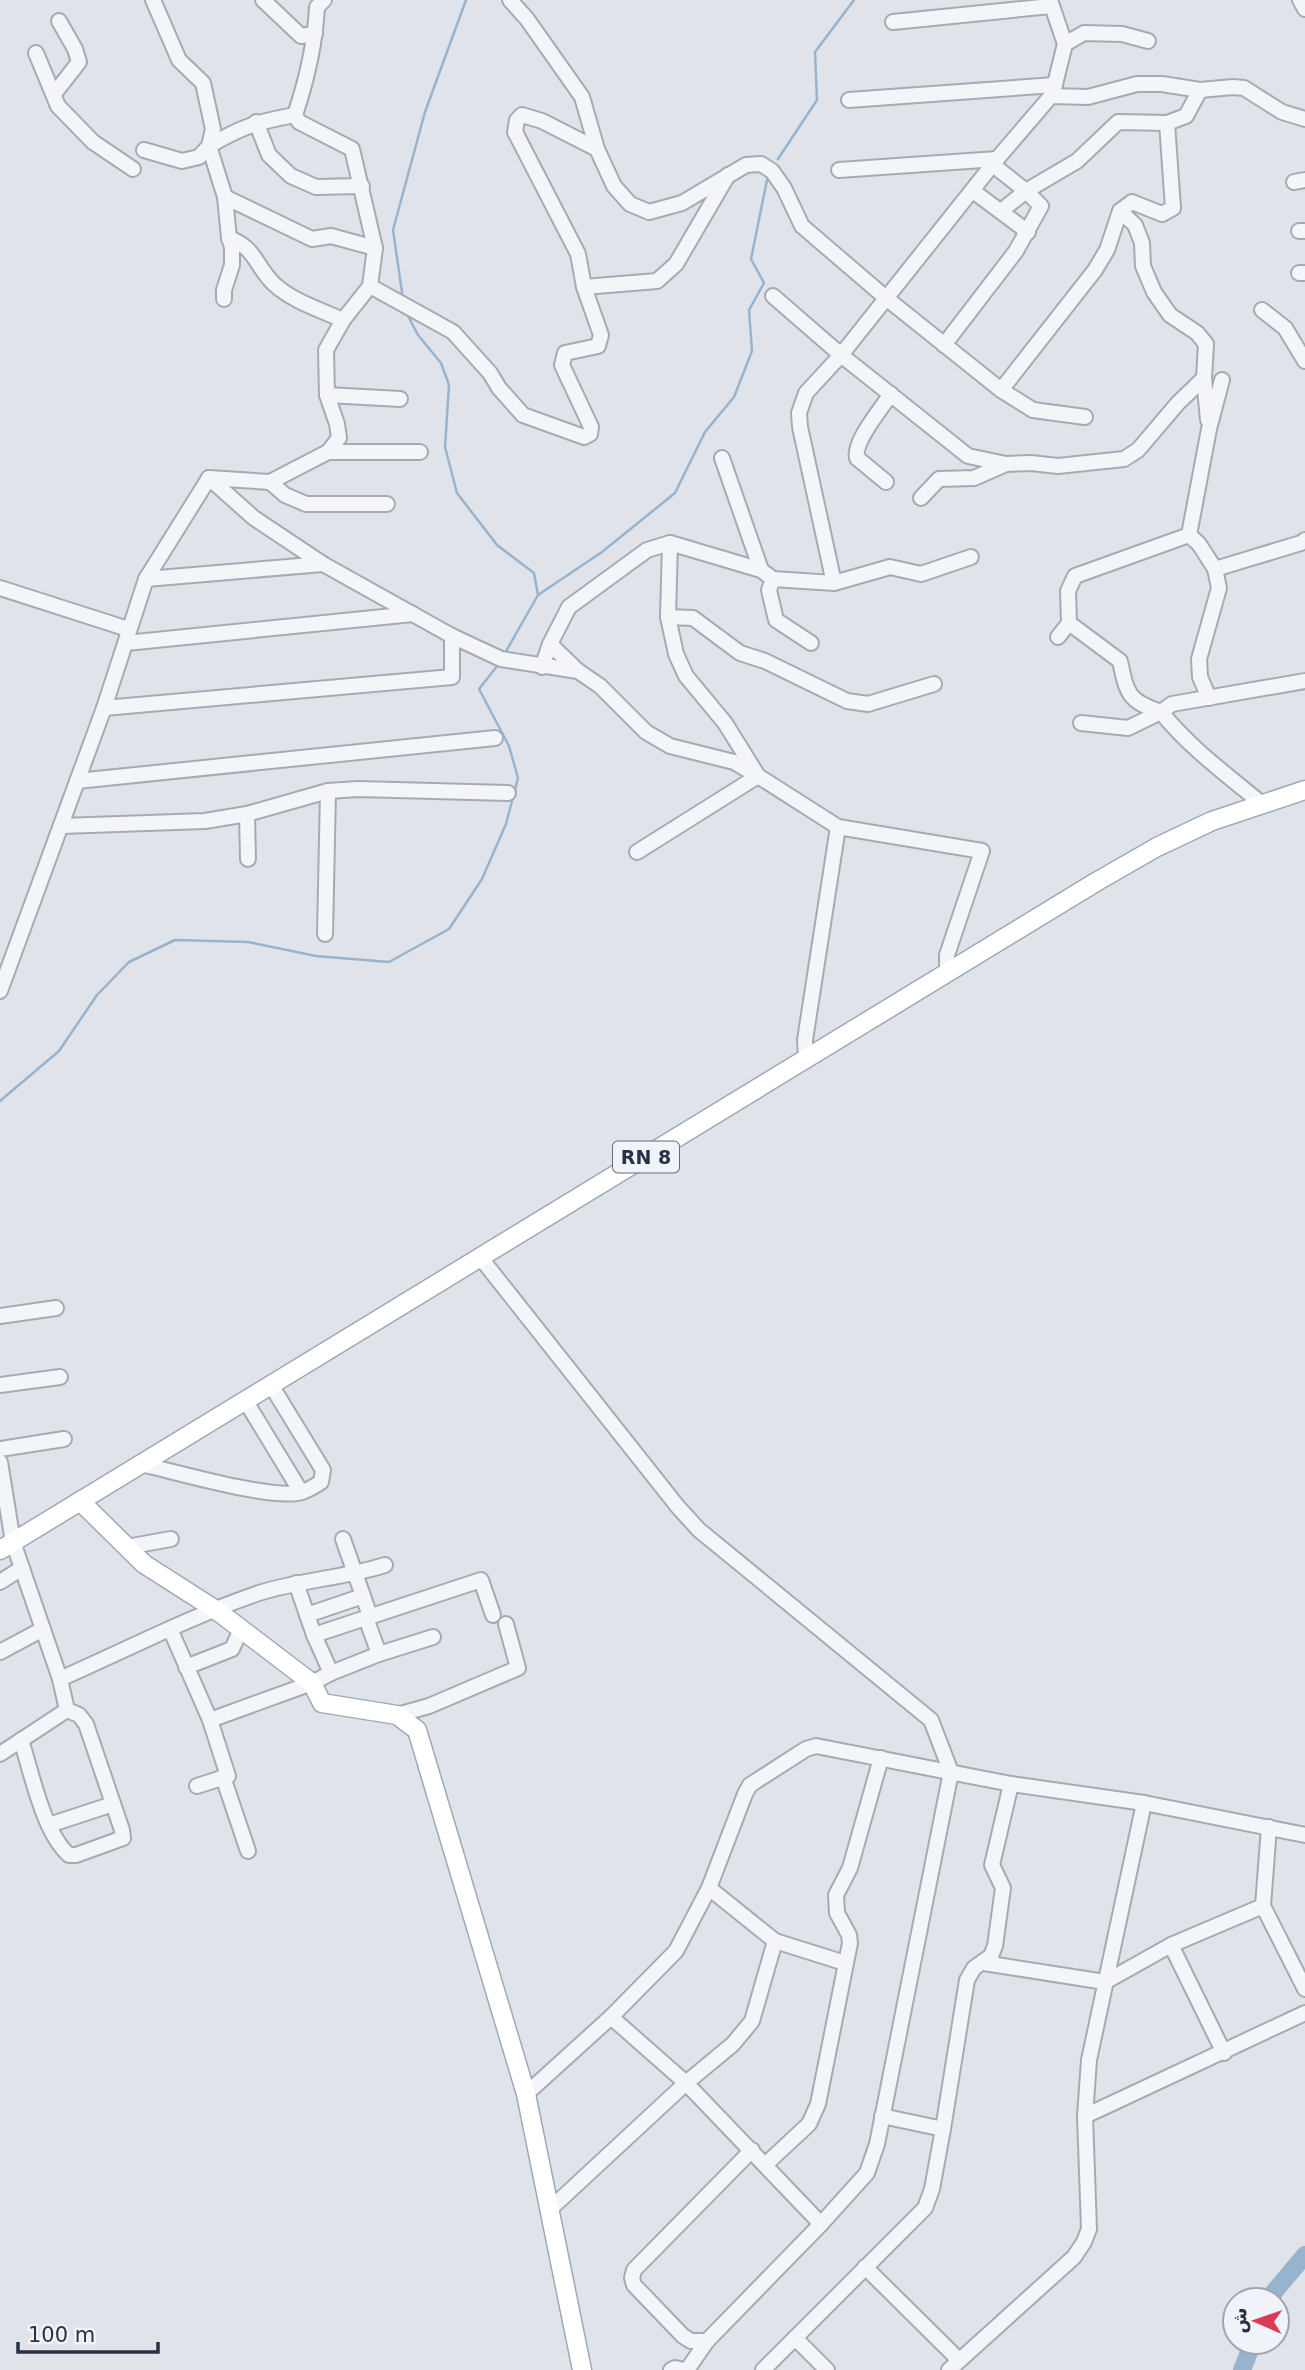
<svg xmlns="http://www.w3.org/2000/svg" width="1305" height="2370" viewBox="0 0 1305 2370" font-family="'DejaVu Sans','Noto Naskh Arabic',sans-serif">
<rect width="100%" height="100%" fill="#e0e4ea"/>
<g fill="none" stroke-linecap="round" stroke-linejoin="round">
<g stroke="#98b3ce" stroke-width="2.5">
<polyline points="778,159 817,100 815,52 854,0"/>
<polyline points="403,299 393,230 425,112 466,0"/>
<polyline points="406,312 418,335 441,363 449,385 445,447 457,493 497,545 534,573 538,595"/>
<polyline points="505,653 538,595 602,552 675,493 705,432 734,397 752,351 749,310 764,283 751,259 767,180"/>
<polyline points="0,1101 59,1051 97,995 129,962 175,940 248,942 316,956 389,962 449,929 482,879 506,824 518,778 509,746 479,689 498,665"/>
</g>
<g stroke="#98b3ce" stroke-width="18">
<polyline points="1271,2300 1274,2292 1305,2255"/>
<polyline points="1242,2370 1253,2342"/>
</g>
<g stroke="#a5abb5" stroke-width="18">
<g id="minor">
<polyline points="263,0 301,36 315,34"/>
<polyline points="510,0 527,19 582,97 597,149 614,186 630,204 649,212 682,203 746,165 761,164 772,171 784,188 802,226 886,298 1001,390 1033,410 1085,417"/>
<polyline points="1050,0 1065,44"/>
<polyline points="1300,0 1305,9"/>
<polyline points="893,22 1051,6"/>
<polyline points="36,53 58,106 93,142 133,169"/>
<polyline points="1053,92 1065,44 1084,33 1122,34 1148,41"/>
<polyline points="54,94 79,62 75,49 59,21"/>
<polyline points="849,100 1055,85"/>
<polyline points="256,122 269,155 291,176 316,187 362,186"/>
<polyline points="144,150 182,161 199,157 209,146 213,129 203,83 179,60 153,0"/>
<polyline points="993,165 1026,191 1077,161 1118,122 1167,123 1186,116 1200,90"/>
<polyline points="839,170 997,159"/>
<polyline points="1294,182 1305,180"/>
<polyline points="973,191 1028,232"/>
<polyline points="225,197 312,239 331,236 375,248"/>
<polyline points="1120,211 1135,225 1142,243 1143,266 1154,292 1170,315 1197,333 1206,344 1204,378 1208,420"/>
<polyline points="1299,231 1305,231"/>
<path d="M229 238C256 248 256 267 274 284 292 301 321 310 343 320"/>
<polyline points="1299,273 1305,273"/>
<polyline points="370,286 453,332 490,373 499,388 523,415 584,437 590,434 591,427 562,365 565,353 598,346 601,335 584,287 578,254 515,132 517,120 522,115 542,121 597,149"/>
<polyline points="584,287 657,281 676,264 728,175"/>
<polyline points="773,296 841,355 968,456 1006,464"/>
<path d="M224 299V290L232 265V247L229 238 225 197 209 146C243 126 257 122 295 115"/>
<polyline points="1262,310 1285,328 1305,361"/>
<polyline points="944,345 1016,251 1041,206 1026,191 1001,211"/>
<polyline points="1001,390 1095,270 1107,250 1120,211 1132,202 1162,214 1173,208 1167,123"/>
<polyline points="327,395 400,399"/>
<polyline points="328,452 420,452"/>
<polyline points="722,458 761,570"/>
<polyline points="209,478 254,518 323,564 452,636 501,659 578,671 600,686 646,732 670,746 734,762 758,776 637,852"/>
<polyline points="270,482 285,495 306,504 387,504"/>
<path d="M886 482 857 458C853 442 881 409 891 394"/>
<polyline points="921,498 939,479 974,478 1006,464 1031,463 1058,466 1124,459 1138,450 1178,403 1204,378"/>
<polyline points="1189,535 1199,544 1215,569 1301,543 1305,540"/>
<polyline points="670,543 668,617 676,654 686,676 725,723 758,776 838,827 982,851 947,955 947,973"/>
<polyline points="146,579 323,564"/>
<polyline points="834,583 890,567 921,574 971,557"/>
<polyline points="0,588 128,629"/>
<polyline points="668,617 693,618 740,653 765,661 847,701 868,704 934,684"/>
<path d="M1069 623 1120 661C1127 694 1128 701 1161 712L1172 704 1305 681"/>
<polyline points="1058,637 1069,623 1068,591 1075,576 1189,535 1209,429 1222,380"/>
<polyline points="126,643 413,614"/>
<polyline points="811,643 776,620 769,590 773,579 834,583 800,427 799,413 806,393 841,355 997,159 1051,96 1088,97 1137,84 1162,84 1200,90 1233,87 1244,88 1282,112 1305,119"/>
<polyline points="550,644 578,671"/>
<polyline points="542,667 550,644 569,607 647,550 670,543 761,570 773,579"/>
<polyline points="1209,698 1200,677 1199,659 1219,588 1215,569"/>
<polyline points="104,708 452,677 452,636"/>
<path d="M1081 723 1128 728 1161 712C1190 748 1226 774 1262 804"/>
<polyline points="77,781 495,738"/>
<polyline points="247,814 248,859"/>
<polyline points="61,826 205,821 247,814 328,791 358,789 508,793"/>
<polyline points="325,934 328,791"/>
<path d="M0 991 104 708 146 579 209 478 270 482 328 452 339 438 337 424 327 395 326 350 343 320 370 286 375 248 352 149 299 122 295 115C307 79 315 45 317 7L324 0"/>
<polyline points="806,1060 805,1040 838,827"/>
<polyline points="480,1257 678,1507 699,1530 931,1720 951,1772 877,2144 867,2173 821,2224 707,2341 691,2341 683,2336 634,2285 632,2278 634,2270 752,2150"/>
<polyline points="0,1316 56,1308"/>
<polyline points="0,1385 60,1377"/>
<polyline points="245,1400 301,1492"/>
<polyline points="0,1449 64,1439"/>
<path d="M0 1462 13 1542 60 1679C126 1650 191 1616 259 1593 300 1580 344 1578 385 1565"/>
<path d="M140 1464C174 1471 273 1501 302 1492 308 1490 315 1486 321 1482L323 1470 271 1385"/>
<polyline points="343,1539 370,1616"/>
<polyline points="126,1547 171,1539"/>
<polyline points="0,1582 22,1568"/>
<polyline points="296,1583 314,1635 331,1673"/>
<polyline points="307,1615 363,1596"/>
<polyline points="366,1618 379,1654"/>
<polyline points="171,1631 210,1720 228,1776 197,1786"/>
<polyline points="314,1635 481,1580 493,1615"/>
<polyline points="0,1652 43,1629"/>
<polyline points="186,1667 232,1649 241,1629"/>
<polyline points="397,1715 429,1706 518,1668 506,1624"/>
<polyline points="210,1720 312,1683 331,1673 379,1654 433,1637"/>
<path d="M21 1740C32 1774 43 1832 69 1855H76L123 1838 122 1830 86 1724 79 1715 67 1710 60 1679"/>
<polyline points="0,1754 67,1710"/>
<polyline points="223,1777 248,1851"/>
<polyline points="49,1825 113,1804"/>
<polyline points="1269,1827 1263,1906 1305,1989"/>
<polyline points="709,1888 775,1941 845,1963"/>
<polyline points="1171,1945 1224,2053"/>
<polyline points="984,1963 1105,1982 1171,1945 1263,1906"/>
<polyline points="611,2017 686,2083 821,2224"/>
<polyline points="526,2094 611,2017 676,1951 709,1888 745,1794 750,1785 806,1749 816,1746 1011,1784 1144,1803 1305,1835"/>
<polyline points="882,2116 943,2129"/>
<polyline points="1085,2116 1089,2060 1144,1803"/>
<polyline points="766,2164 809,2124 818,2104 850,1943 849,1935 837,1913 836,1895 850,1868 881,1758"/>
<polyline points="548,2211 686,2083 733,2044 752,2021 775,1941"/>
<polyline points="865,2267 959,2360"/>
<polyline points="795,2338 827,2370"/>
<polyline points="671,2370 675,2368 684,2370"/>
<polyline points="687,2370 707,2341"/>
<polyline points="763,2370 925,2208 932,2189 943,2129 967,1980 974,1968 991,1956 995,1946 1003,1888 992,1865 1011,1784"/>
<polyline points="949,2370 1074,2257 1084,2242 1089,2229 1085,2116 1305,2013"/>
</g>
</g>
<g stroke="#9ea9b7" stroke-width="21">
<g id="major">
<polyline points="80,1501 144,1564 216,1610 312,1683 322,1703 397,1715 417,1730 526,2094 582,2370"/>
<polyline points="0,1550 1096,882 1157,847 1212,821 1305,790"/>
</g>
</g>
<use href="#minor" stroke="#f3f5f8" stroke-width="14"/>
<use href="#major" stroke="#fff" stroke-width="18"/>
</g>
<g text-anchor="middle" stroke-width="5" stroke-linejoin="round" paint-order="stroke">
<rect fill="#f0f3f8" stroke="#636c7a" stroke-width="2" x="613" y="1141.5" width="66" height="31" rx="5"/>
<g font-size="19" font-weight="bold" fill="#273244">
<text x="646" y="1164">RN 8</text>
</g>
</g>
<g transform="translate(1256 2321) rotate(272)"><circle r="33" fill="#f0f3f8" stroke="#a0a6b0" stroke-width="2"/>
<path d="M0-5L12 26L0 18L-12 26Z" fill="#da3b55"/>
<text y="-10" font-size="19" font-weight="bold" text-anchor="middle" fill="#273244">ش</text>
</g>
<path d="M18 2342v10h140v-10" fill="none" stroke="#273244" stroke-width="3.5"/>
<text x="28" y="2342" font-size="21" fill="#273244" stroke="#f0f3f8" stroke-width="5" paint-order="stroke">100 m</text>
</svg>
